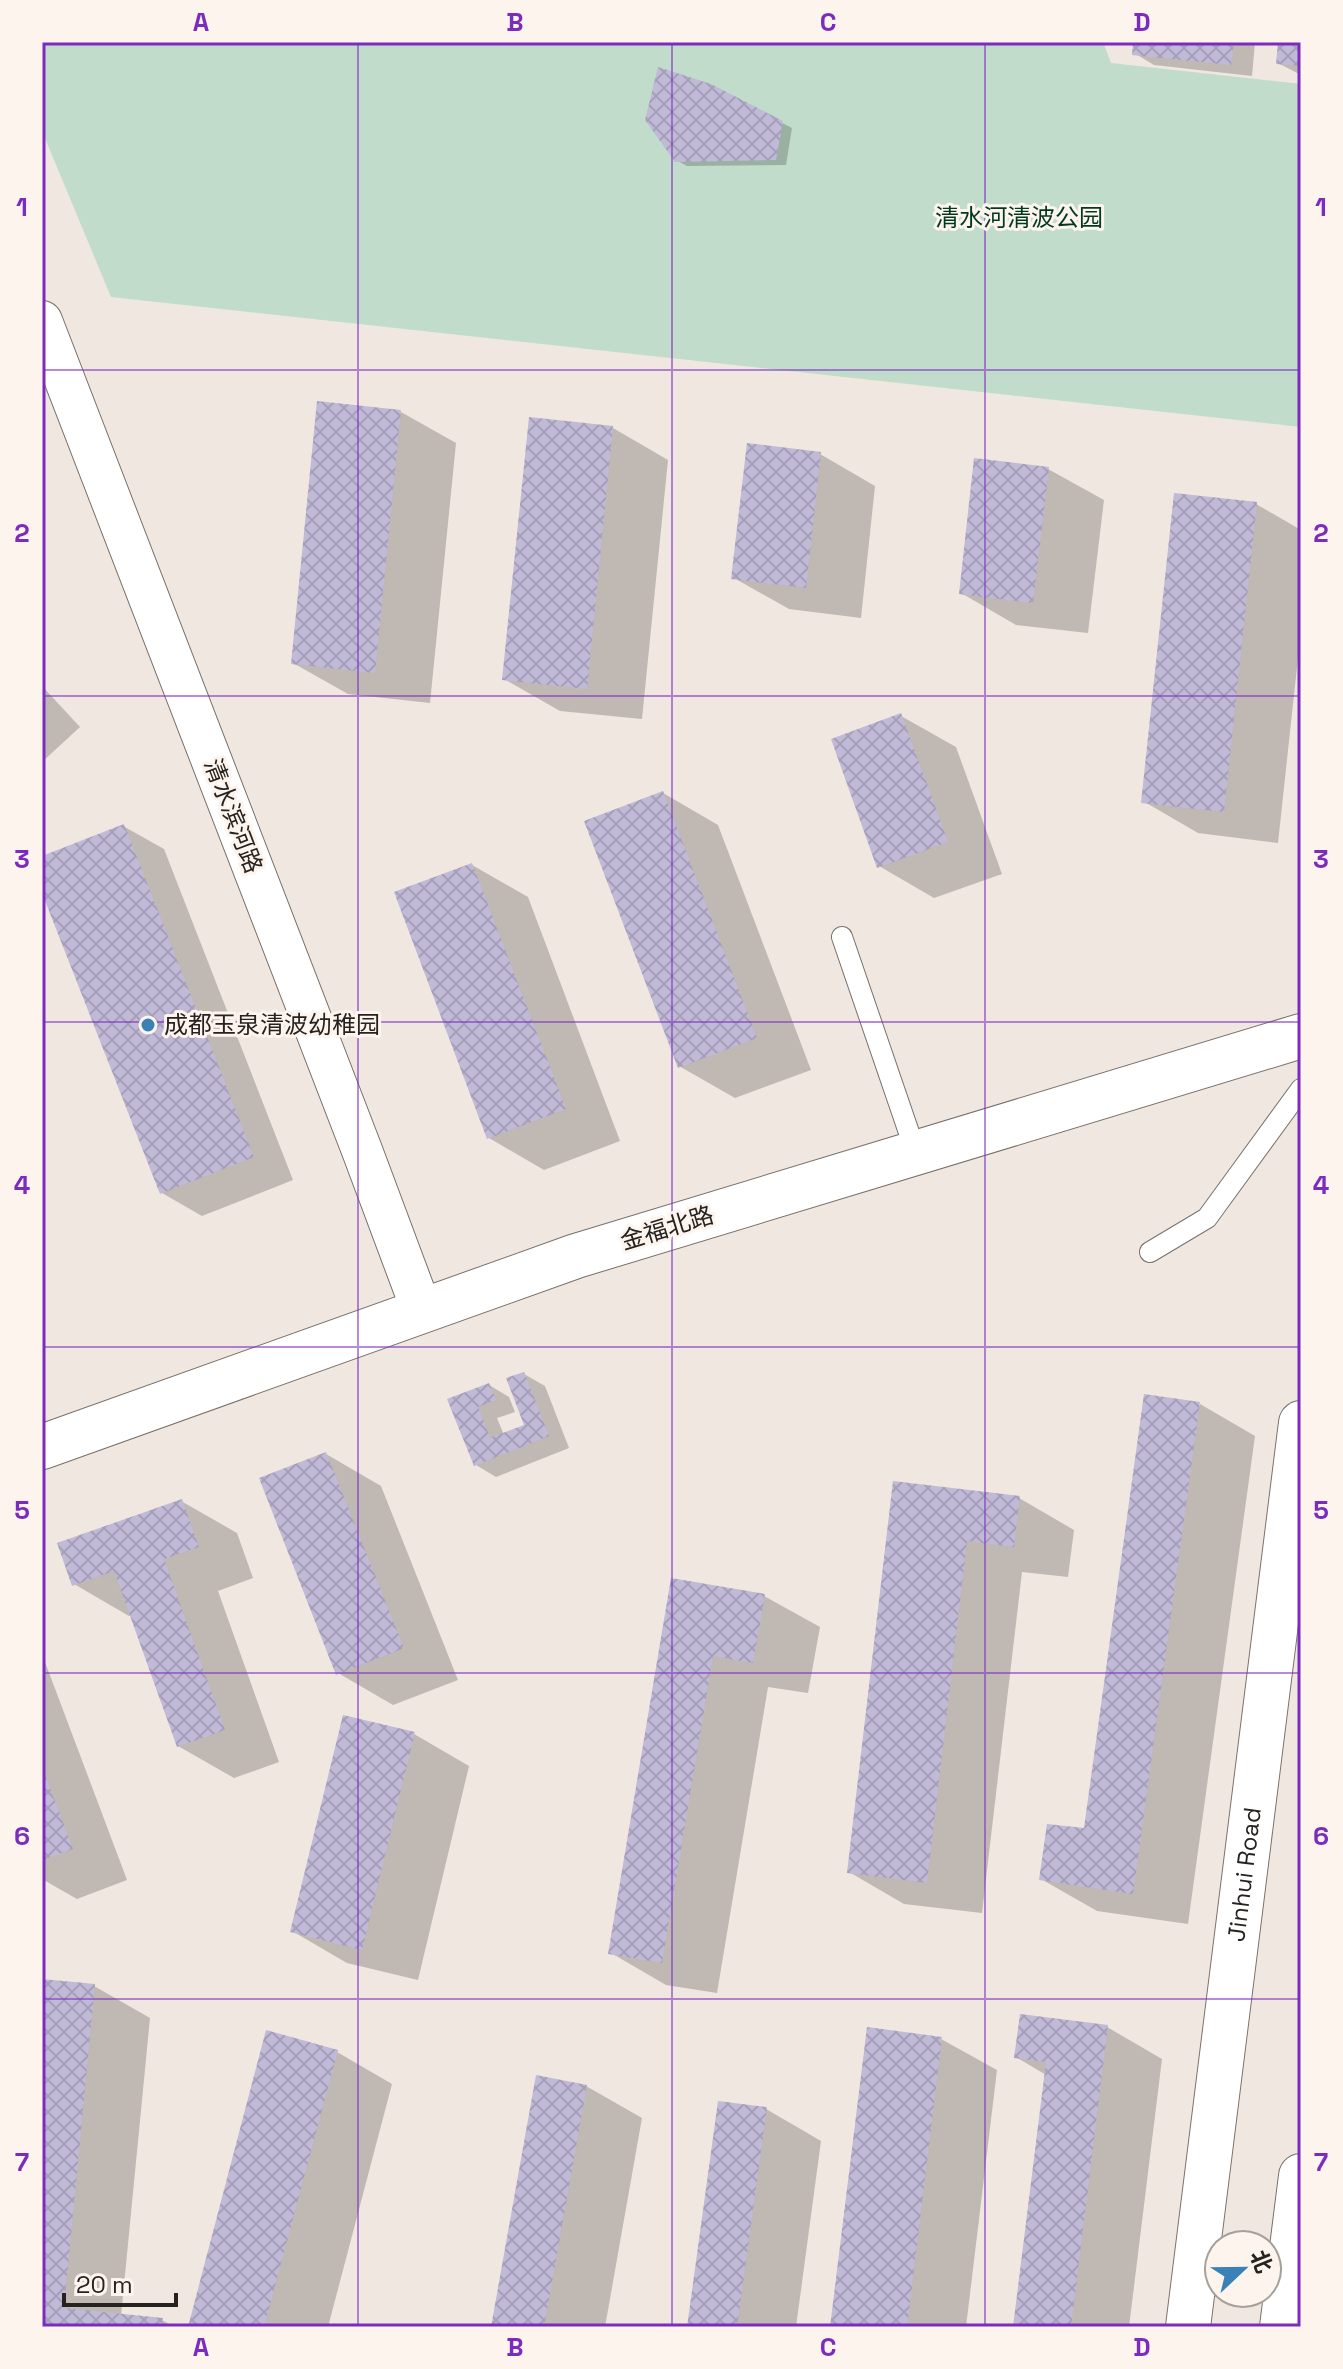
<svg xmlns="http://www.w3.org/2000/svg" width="1343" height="2369" viewBox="0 0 1343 2369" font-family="'Space Grotesk','Noto Sans SC',sans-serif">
<defs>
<pattern id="building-cross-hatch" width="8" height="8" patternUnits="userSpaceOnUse" patternTransform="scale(2)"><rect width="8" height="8" fill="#c0b9d7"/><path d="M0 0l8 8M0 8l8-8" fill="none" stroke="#a59fb8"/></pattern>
</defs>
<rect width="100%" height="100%" fill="#efe7e0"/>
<polygon fill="#c1dccb" points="42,42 1103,42 1111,63 1301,84 1301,427 111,297 42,131"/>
<g fill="#0003">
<polygon points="1135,42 1255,42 1252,76 1154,65 1134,53"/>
<polygon points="1280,42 1301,42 1301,75 1278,63"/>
<polygon points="782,123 792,128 786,165 687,166 676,160"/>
<polygon points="401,412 456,443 430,703 348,694 293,663"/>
<polygon points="613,428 668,460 642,719 560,711 504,679"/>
<polygon points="820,454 875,486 861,618 789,609 734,578"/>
<polygon points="1048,469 1104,500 1088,633 1016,625 961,593"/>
<polygon points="1256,504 1301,530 1301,630 1278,843 1198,833 1143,801"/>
<polygon points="42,686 80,727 42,762"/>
<polygon points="901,716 956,747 1002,874 934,898 879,866"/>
<polygon points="663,793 718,825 811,1070 735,1098 679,1066"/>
<polygon points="123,826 164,849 293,1180 202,1216 162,1193 42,887 42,858"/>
<polygon points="472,865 528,897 620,1141 544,1170 489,1138"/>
<polygon points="524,1374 545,1386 569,1448 496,1477 476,1465 450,1400 489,1385 509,1397 515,1412 497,1418 504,1435 527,1426"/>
<polygon points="1200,1404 1255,1436 1188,1924 1097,1911 1041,1879 1086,1831"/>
<polygon points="326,1454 381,1486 458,1680 393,1705 338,1673"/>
<polygon points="895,1483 1019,1498 1074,1530 1068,1577 1022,1572 982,1913 904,1904 849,1872"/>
<polygon points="181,1501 237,1533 253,1578 218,1591 279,1762 234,1778 178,1746 132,1615 129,1616 74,1584"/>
<polygon points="673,1580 764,1596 820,1627 808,1693 768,1687 717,1993 666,1985 611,1953"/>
<polygon points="42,1654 127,1880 77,1899 42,1879"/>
<polygon points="414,1734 469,1766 418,1980 347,1963 292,1931"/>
<polygon points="42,1981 94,1986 150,2018 121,2316 162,2320 174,2327 42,2327"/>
<polygon points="1107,2027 1162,2059 1129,2327 1015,2327 1046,2075 1016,2057"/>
<polygon points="941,2039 997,2070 966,2327 832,2327"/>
<polygon points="337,2052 392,2084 328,2327 190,2327"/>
<polygon points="586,2086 642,2118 605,2327 493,2327"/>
<polygon points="766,2109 821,2141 796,2327 689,2327"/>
</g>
<g fill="url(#building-cross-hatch)">
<polygon points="1133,42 1234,42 1231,65 1132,55"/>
<polygon points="1278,42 1301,42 1301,66 1276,64"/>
<polygon points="658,67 711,84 783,121 776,160 675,162 645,120"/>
<polygon points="317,401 401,410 375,673 291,664"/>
<polygon points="529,417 613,426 587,689 502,680"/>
<polygon points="747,443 821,452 806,588 731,579"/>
<polygon points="974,458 1049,467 1033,603 959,594"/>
<polygon points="1174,493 1257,502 1224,812 1141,803"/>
<polygon points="901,713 948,842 877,868 831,739"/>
<polygon points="663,791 757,1038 678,1068 584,821"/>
<polygon points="124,824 254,1157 160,1194 42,893 42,856"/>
<polygon points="472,863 566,1109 487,1139 394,892"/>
<polygon points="524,1372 549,1436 474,1466 447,1399 489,1383 496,1400 478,1407 490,1438 524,1425 506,1378"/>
<polygon points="1144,1394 1200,1402 1133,1894 1039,1880 1047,1824 1084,1828"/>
<polygon points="326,1452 404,1648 336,1675 259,1478"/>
<polygon points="893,1481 1020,1496 1014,1547 967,1541 927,1883 847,1873"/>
<polygon points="182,1499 199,1547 164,1559 225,1730 177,1747 114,1571 72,1586 57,1543"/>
<polygon points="671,1578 765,1594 753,1663 713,1656 662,1963 608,1954"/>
<polygon points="343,1715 415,1732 362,1950 290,1932"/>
<polygon points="42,1767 73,1849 42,1860"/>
<polygon points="42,1979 95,1984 64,2308 163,2318 162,2327 42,2327"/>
<polygon points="1020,2014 1108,2025 1071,2327 1013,2327 1046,2062 1014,2058"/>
<polygon points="867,2027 942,2037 907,2327 830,2327"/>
<polygon points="266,2030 338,2050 264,2327 188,2327"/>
<polygon points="536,2075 587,2085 544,2327 491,2327"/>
<polygon points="718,2101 767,2107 737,2327 687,2327"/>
</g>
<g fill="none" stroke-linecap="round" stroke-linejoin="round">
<g stroke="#78716b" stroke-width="22">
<g id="service">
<polyline points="842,937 916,1153"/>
<polyline points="1150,1252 1207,1218 1301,1089"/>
</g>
</g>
<g stroke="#78716b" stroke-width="42">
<polyline id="minor" points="42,321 363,1153 422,1311"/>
</g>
<g stroke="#78716b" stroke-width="46">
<polyline id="tertiary" points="42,1447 576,1256 1301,1036"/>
</g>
<g stroke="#78716b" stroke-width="46">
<g id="primary">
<path id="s1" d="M1188 2327 1301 1423"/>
<polyline points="1282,2327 1301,2176"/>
</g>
</g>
<use href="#service" stroke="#fff" stroke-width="20"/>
<use href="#minor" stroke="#fff" stroke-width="40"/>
<use href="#tertiary" stroke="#fff" stroke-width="44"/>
<use href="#primary" stroke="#fff" stroke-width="44"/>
</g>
<path fill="none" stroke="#7b2cbf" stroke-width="2" stroke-opacity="0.55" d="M358 42V2327M672 42V2327M985 42V2327M42 370H1301M42 696H1301M42 1022H1301M42 1347H1301M42 1673H1301M42 1999H1301"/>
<circle fill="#3981b6" stroke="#fcf4ed" stroke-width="3" cx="148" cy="1025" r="8"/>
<g text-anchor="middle" stroke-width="6" stroke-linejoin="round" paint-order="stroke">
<g font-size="24" fill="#003920" stroke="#fcf4ed">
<text x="1019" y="226">清水河清波公园</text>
</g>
<g font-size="24" fill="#252220" stroke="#fcf4ed">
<text transform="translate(233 816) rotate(69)" y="8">清水滨河路</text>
<text transform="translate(667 1228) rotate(-17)" y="8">金福北路</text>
<text dy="8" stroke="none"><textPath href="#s1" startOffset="456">Jinhui Road</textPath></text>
</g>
<g font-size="24" fill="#252220" stroke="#fcf4ed" text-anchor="start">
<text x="164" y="1033">成都玉泉清波幼稚园</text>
</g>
</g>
<rect width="1343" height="2369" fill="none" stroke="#fcf4ed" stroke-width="88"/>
<g transform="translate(1243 2269) rotate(68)"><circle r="38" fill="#fcf4ed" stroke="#a6a09b" stroke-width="2"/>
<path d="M0-6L14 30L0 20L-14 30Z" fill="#3981b6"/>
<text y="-12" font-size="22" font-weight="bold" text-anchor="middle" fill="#252220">北</text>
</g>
<path d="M64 2293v12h112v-12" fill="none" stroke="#252220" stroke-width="4"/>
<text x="76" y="2293" font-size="24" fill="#252220" stroke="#fcf4ed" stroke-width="6" paint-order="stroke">20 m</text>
<rect x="44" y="44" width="1255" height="2281" fill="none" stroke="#7b2cbf" stroke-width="3"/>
<g font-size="26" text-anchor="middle" font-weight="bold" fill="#7b2cbf">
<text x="201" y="31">A</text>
<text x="515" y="31">B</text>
<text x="828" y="31">C</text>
<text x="1142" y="31">D</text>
<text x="22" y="216">1</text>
<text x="1321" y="216">1</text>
<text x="22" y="542">2</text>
<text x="1321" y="542">2</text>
<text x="22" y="868">3</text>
<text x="1321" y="868">3</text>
<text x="22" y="1194">4</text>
<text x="1321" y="1194">4</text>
<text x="22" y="1519">5</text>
<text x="1321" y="1519">5</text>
<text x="22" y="1845">6</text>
<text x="1321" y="1845">6</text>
<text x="22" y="2171">7</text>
<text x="1321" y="2171">7</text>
<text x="201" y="2356">A</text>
<text x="515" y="2356">B</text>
<text x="828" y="2356">C</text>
<text x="1142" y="2356">D</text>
</g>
</svg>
